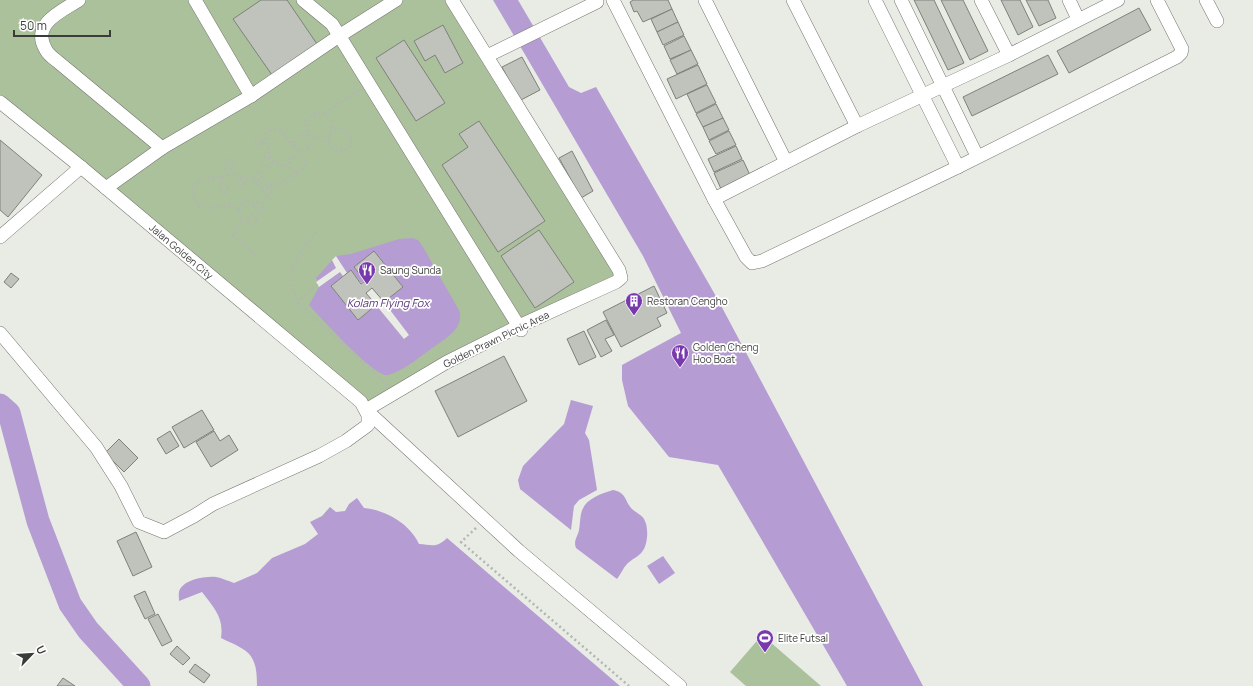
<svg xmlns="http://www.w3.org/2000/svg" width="1253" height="686" viewBox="0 0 1253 686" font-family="Manrope,sans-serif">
<rect width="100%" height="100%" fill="#e8ece5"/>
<g fill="#abc19b">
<polygon points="0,0 452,0 624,284 547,319 438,374 371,405 0,97"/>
<polygon points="762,635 821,686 746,686 730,672"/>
</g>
<g fill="#b59cd2">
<polygon points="493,0 518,0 569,87 581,93 596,87 717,298 923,686 847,686 718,465 669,457 628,406 622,380 622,365 681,333 643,256"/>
<path d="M412 238 418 240 423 247 460 312C462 329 448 337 435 346 422 355 404 371 388 375 375 378 320 317 309 305L319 287 316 278 336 256 351 254 399 239Z"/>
<polygon points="571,400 593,406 585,433 589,440 597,490 579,500 574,506 571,530 520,489 518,480 523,466 564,424"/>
<path d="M613 490C627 493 624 500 632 509 636 513 641 514 644 519 649 527 648 545 642 552 638 557 632 559 627 564 623 568 621 574 617 579L576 548C573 541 578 536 579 530 580 524 580 519 581 514 584 499 600 494 613 490Z"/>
<path d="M357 498 364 508C386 510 410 524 419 544 432 545 437 548 447 538L620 686H257C257 653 249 651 221 638 224 617 214 608 202 592L179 601C179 597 178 593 180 589 186 579 206 576 216 577 222 578 228 581 234 583L257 573 272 558 305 544 318 534 310 522 322 516 330 507 336 512 345 511 349 504Z"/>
<polygon points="663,556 675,573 659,584 647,566"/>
</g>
<polygon fill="#e8ece5" points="374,251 403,287 384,302 409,335 404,339 376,305 358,320 331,286 343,276 340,272 319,287 316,282 336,268 332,260 336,256 347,273 351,270 361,283 364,281 354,267"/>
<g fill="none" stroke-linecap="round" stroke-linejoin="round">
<polyline stroke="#b59cd2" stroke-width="23" points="0,405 9,413 38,521 70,604 88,630 139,686"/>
</g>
<g fill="#bfc3bc" stroke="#7e817b">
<polygon points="261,0 287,0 317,44 272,75 233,19"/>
<polygon points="633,0 668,0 672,9 643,22 637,11 634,12 630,2"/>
<polygon points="914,0 934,0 964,63 948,70"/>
<polygon points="941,0 963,0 988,51 970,60"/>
<polygon points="1001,0 1020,0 1033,27 1018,35"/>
<polygon points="1026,0 1048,0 1056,18 1039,26"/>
<polygon points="1139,8 1151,30 1069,73 1057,51"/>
<polygon points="672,9 678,22 657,32 651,19"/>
<polygon points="678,22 684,35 663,45 657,32"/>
<polygon points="443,25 463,63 445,73 435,55 425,61 414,41"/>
<polygon points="684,36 691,50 670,59 664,46"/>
<polygon points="404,40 445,103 416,121 376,58"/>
<polygon points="691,50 698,64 677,74 670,60"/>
<polygon points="1048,55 1058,74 972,116 963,97"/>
<polygon points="522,57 540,90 519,101 502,67"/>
<polygon points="698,65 707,84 676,99 667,79"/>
<polygon points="707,85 716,103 696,113 687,94"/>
<polygon points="716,104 723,118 703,127 696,114"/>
<polygon points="723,118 729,130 709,140 703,127"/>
<polygon points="479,121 545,221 498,252 442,165 468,147 459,134"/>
<polygon points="729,131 736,145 716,154 709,141"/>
<polygon points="0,140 42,175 8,217 0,210"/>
<polygon points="736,146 742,159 714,172 708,159"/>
<polygon points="572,151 593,191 581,198 559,158"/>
<polygon points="743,160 750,175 721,189 714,173"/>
<polygon points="539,230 574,282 535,308 501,256"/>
<polygon points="374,251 403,287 384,302 372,288 366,293 376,305 358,320 331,286 351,270 361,284 365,281 354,267"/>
<polygon points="11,273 19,279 11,288 4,282"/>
<polygon points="654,286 667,313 657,318 661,326 621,347 603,312"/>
<polygon points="606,320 614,335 605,339 612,351 601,357 587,330"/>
<polygon points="584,331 596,357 579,365 567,339"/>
<polygon points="504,356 527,401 458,437 435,391"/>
<polygon points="202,410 214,430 184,448 172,427"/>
<polygon points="170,431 179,446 166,454 157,439"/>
<polygon points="214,431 220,441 229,435 238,450 211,467 196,442"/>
<polygon points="119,439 138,458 124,472 105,453"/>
<polygon points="136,532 152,567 133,576 117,541"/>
<polygon points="145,591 155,614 145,619 134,596"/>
<polygon points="158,614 172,641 162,646 148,619"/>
<polygon points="177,646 190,658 183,665 170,654"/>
<polygon points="195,664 210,675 204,683 189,672"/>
<polygon points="63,678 75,686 57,686"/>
</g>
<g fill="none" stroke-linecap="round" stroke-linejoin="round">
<g stroke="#737670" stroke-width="14">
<g id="minor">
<path d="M79 0C62 11 30 24 46 50 48 54 53 58 57 61L162 148"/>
<polyline points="195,0 251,96"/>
<polyline points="303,0 332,24 521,330"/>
<polyline points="452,0 619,270 621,278 616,282 605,287 519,326 447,362 366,410 519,551 680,686"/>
<polyline points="613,0 714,199 746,257 752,263 762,261 958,167 1177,57 1181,53 1182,49 1157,0"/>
<polyline points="705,0 786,162"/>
<polyline points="793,0 857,126"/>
<polyline points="875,0 958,167"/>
<polyline points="901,0 977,156"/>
<polyline points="981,0 1009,55"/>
<polyline points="1069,0 1078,19"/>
<polyline points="1206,0 1217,21"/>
<polyline points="487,56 597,2"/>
<path id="s1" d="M0 102 81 167 361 402 368 415V425L346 441 319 456 213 504 194 516 164 532 139 522 121 486 96 447 0 333"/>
<polyline points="106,188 162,148 251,96 339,36 396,0"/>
<polyline points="714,199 857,126 1009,55 1118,0"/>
<polyline points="0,237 81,167"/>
</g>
</g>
<g stroke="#b2b6b0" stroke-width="2.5" stroke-dasharray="2 3" stroke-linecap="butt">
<circle cx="319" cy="126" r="13"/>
<polyline points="324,113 360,90"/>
<circle cx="340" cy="140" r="11"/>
<circle cx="302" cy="143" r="8"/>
<circle cx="259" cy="142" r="3.5"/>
<circle cx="297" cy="164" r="8"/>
<circle cx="267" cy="162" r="5"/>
<circle cx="229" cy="164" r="5"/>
<polyline points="288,165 283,166 272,161 266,142 266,134 270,130 281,131 295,147"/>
<circle cx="258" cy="176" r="4"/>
<polyline points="221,177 223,185"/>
<circle cx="241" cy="183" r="3.5"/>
<circle cx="224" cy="189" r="4.5"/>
<circle cx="267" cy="192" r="4.5"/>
<circle cx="259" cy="207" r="5"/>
<polyline points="239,210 244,200 255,205"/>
<circle cx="252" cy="220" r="4.5"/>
<polyline points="321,230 316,233 308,241 292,267 290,284 298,303 388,385"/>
<polyline points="256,256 233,235 242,221 239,210 232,205 208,208 198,206 192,193 196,182 234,174 255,183 277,186 297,173"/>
<polyline points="298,303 317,284"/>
<polyline points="476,528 461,542 629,686"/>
</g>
<use href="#minor" stroke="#fff" stroke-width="13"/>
</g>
<defs>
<g id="restaurant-pin" transform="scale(0.9)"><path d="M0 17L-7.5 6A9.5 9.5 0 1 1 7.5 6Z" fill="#7939ae" stroke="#fff"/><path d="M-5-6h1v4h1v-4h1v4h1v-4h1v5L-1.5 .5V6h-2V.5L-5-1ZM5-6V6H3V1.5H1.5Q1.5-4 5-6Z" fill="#fff"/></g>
<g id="building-pin" transform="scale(0.9)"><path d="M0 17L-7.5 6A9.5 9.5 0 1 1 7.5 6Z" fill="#7939ae" stroke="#fff"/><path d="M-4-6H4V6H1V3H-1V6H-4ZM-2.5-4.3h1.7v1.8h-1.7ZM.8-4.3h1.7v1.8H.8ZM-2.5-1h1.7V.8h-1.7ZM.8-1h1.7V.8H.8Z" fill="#fff"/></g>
<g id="stadium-pin" transform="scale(0.9)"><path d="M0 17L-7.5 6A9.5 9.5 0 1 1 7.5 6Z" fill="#7939ae" stroke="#fff"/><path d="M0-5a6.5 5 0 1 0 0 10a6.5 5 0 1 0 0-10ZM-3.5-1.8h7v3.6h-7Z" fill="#fff"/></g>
</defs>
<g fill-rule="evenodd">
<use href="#restaurant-pin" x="367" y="270"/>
<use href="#building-pin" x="634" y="301"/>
<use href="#restaurant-pin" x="680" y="353"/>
<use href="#stadium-pin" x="765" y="638"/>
</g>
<g text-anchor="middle" stroke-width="3.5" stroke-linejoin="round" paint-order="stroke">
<g font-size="10" fill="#3a3c39" stroke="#fff">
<text dy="4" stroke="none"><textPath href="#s1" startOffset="235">Jalan Golden City</textPath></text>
<text transform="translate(496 339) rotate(-26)" y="4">Golden Prawn Picnic Area</text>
</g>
<g font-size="10" fill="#3a3c39" stroke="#fff" text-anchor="start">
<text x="380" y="274">Saung Sunda</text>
<text x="647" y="305">Restoran Cengho</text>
<text x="693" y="351">Golden Cheng<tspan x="693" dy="12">Hoo Boat</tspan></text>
<text x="778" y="642">Elite Futsal</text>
</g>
<g font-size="11" font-style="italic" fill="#583578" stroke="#fff">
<text x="388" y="307">Kolam Flying Fox</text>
</g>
</g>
<g transform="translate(32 654) rotate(65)" stroke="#ffffff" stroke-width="3" paint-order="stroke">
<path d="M0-3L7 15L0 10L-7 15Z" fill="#3a3c39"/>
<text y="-6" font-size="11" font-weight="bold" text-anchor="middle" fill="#3a3c39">U</text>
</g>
<path d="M14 30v6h96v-6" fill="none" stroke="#3a3c39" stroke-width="2"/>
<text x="20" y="30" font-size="12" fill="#3a3c39" stroke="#ffffff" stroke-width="3" paint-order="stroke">50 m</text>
</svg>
